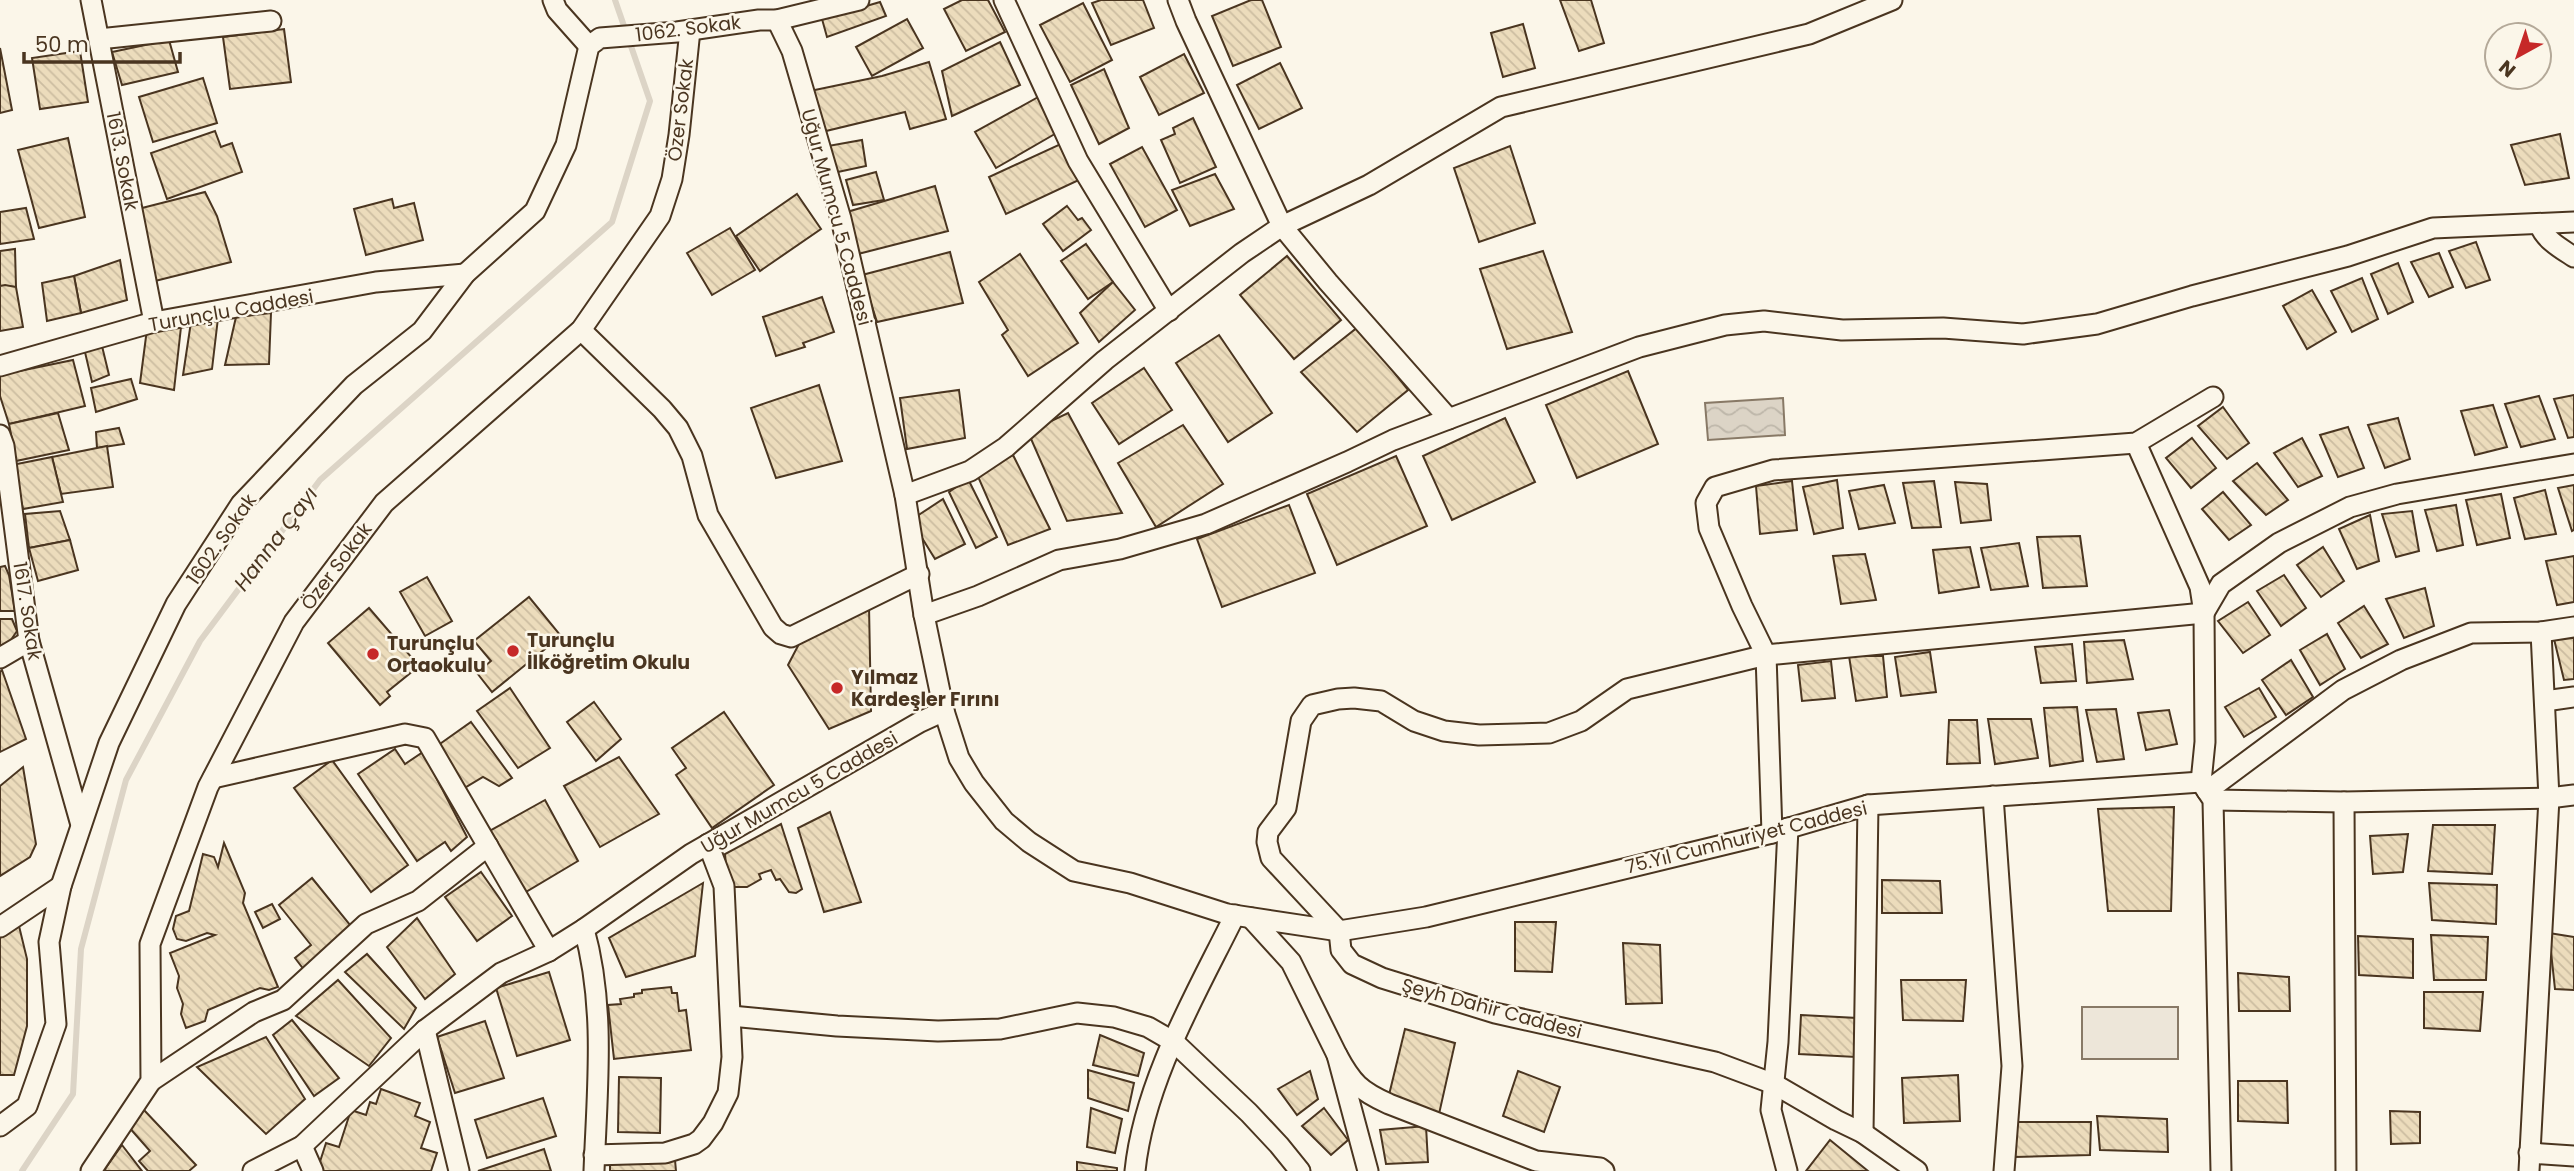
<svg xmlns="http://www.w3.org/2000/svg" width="2574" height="1171" viewBox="0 0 2574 1171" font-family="Poppins,sans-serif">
<defs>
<pattern id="water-waves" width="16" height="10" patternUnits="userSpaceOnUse" patternTransform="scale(1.75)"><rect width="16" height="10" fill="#dcd4c6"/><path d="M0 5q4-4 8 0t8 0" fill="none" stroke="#beb7aa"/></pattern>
<pattern id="building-back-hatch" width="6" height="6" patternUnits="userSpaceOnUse" patternTransform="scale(1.75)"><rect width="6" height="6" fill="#ecdcbc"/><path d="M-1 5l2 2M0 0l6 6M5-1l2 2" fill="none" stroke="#ccbda1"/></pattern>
</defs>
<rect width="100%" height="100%" fill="#fbf6e9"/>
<rect fill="#ede6d9" stroke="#887966" stroke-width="2" x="2082" y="1007" width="96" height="52"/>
<polygon fill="url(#water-waves)" stroke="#887966" stroke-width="2" points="1783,398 1785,435 1708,440 1705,403"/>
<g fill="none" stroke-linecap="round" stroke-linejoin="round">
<polyline stroke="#dcd4c6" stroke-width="6" points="22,1171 73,1094 81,949 126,780 200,641 320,480 612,222 650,101 615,0"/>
</g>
<g fill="url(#building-back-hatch)" stroke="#4a3520" stroke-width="2">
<polygon points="962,0 988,0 1005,32 966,51 944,9"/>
<polygon points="1101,0 1143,0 1154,28 1111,45 1092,3"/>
<polygon points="1251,0 1262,0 1281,47 1233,66 1212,16"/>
<polygon points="1560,0 1591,0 1604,43 1579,51"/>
<polygon points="880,2 886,16 827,37 822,19"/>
<polygon points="1083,3 1112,60 1070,82 1040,25"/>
<polygon points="907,19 923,48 872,76 856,47"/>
<polygon points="1523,24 1535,68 1503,77 1491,33"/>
<polygon points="284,29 291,82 230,89 223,37"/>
<polygon points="169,40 178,72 122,85 112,52"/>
<polygon points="1000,42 1020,85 952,116 942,71"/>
<polygon points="0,48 12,110 0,113"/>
<polygon points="80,51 88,102 40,109 32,58"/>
<polygon points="1184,54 1204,93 1159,115 1140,77"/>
<polygon points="929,62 946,119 910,129 905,112 826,131 810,91 882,76"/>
<polygon points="1280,63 1302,108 1259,129 1237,85"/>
<polygon points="1104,69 1129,128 1099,144 1071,85"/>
<polygon points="203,78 217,123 153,142 139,97"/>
<polygon points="1040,96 1060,131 996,168 975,132"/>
<polygon points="1193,118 1216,167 1180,183 1161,140 1175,134 1173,128"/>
<polygon points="215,131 221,147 232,143 242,172 167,199 151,153"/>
<polygon points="2560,134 2569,178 2525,185 2511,145"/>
<polygon points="68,138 85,217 39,228 18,150"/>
<polygon points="862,140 866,166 833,173 828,146"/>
<polygon points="1065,142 1081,179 1006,214 989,177"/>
<polygon points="1510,146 1535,223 1479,242 1454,168"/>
<polygon points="1142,147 1177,210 1145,227 1110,164"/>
<polygon points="876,172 884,200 853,205 846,180"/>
<polygon points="1215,174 1234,209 1190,226 1172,190"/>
<polygon points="935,186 948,231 858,254 847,212"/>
<polygon points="205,192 217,216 231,262 151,282 138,209"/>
<polygon points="797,194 821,229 760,271 736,236"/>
<polygon points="392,199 394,208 414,203 423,240 366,255 354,209"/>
<polygon points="1067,206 1078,220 1082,218 1091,230 1063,251 1043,224"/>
<polygon points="26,208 34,239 0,244 0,212"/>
<polygon points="730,228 755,270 712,295 687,253"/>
<polygon points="2476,242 2490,280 2466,288 2449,251"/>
<polygon points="1086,244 1113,282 1088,299 1061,261"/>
<polygon points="15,249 16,287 0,286 0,251"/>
<polygon points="1543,251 1572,332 1507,349 1480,269"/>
<polygon points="950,252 963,303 877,322 862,275"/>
<polygon points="2439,253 2453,287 2429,297 2411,262"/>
<polygon points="1020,254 1078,343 1028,376 1002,335 1008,330 979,282"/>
<polygon points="1287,256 1341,320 1294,359 1240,295"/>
<polygon points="120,260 127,300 81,313 74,276"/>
<polygon points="2398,263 2413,302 2388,314 2371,274"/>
<polygon points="74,276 81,313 47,321 42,283"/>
<polygon points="2362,278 2378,319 2352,332 2331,291"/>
<polygon points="1113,282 1135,310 1099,342 1080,313"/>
<polygon points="5,285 16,287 23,327 0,331 0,286"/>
<polygon points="2312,290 2336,332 2307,349 2283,306"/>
<polygon points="822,297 834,332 803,343 805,347 776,356 763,317"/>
<polygon points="271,313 269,364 225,365 236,317"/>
<polygon points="218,318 212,369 183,375 191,322"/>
<polygon points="181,327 174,390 140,383 147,329"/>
<polygon points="1358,327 1408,390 1357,432 1301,372"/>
<polygon points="1219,335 1272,413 1228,442 1176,363"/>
<polygon points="101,342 109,375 92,382 84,348"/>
<polygon points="73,360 85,406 9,424 0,396 0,375"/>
<polygon points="1144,368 1172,410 1119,444 1092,403"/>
<polygon points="1628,371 1658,444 1577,478 1546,405"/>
<polygon points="131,379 137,399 96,412 91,388"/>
<polygon points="819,385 842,461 776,478 751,408"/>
<polygon points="959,390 965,438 907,449 900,398"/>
<polygon points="2574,395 2574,437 2568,438 2554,399"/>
<polygon points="2539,396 2555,439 2521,447 2505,404"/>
<polygon points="2493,405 2507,447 2475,455 2461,411"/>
<polygon points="2223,407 2249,443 2227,459 2198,426"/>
<polygon points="58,413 69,450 16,461 9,424"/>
<polygon points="1068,413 1122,513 1067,521 1028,432"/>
<polygon points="1505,418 1535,482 1452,520 1423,456"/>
<polygon points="2398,418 2410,459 2385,468 2368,425"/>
<polygon points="1183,425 1223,484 1156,527 1118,463"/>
<polygon points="2348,427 2364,468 2338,477 2320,435"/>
<polygon points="119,428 124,444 97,448 96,432"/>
<polygon points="2192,438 2216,468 2191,488 2166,458"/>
<polygon points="2302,438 2322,476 2298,487 2274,453"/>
<polygon points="107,446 113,487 61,494 52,457"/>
<polygon points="1013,455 1050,529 1008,545 976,472"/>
<polygon points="1396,456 1427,526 1337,565 1307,494"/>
<polygon points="52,457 63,502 23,509 12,465"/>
<polygon points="2257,463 2288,500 2266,515 2233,481"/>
<polygon points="968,479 997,537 976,548 949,492"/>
<polygon points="1837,480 1843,528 1814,534 1803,487"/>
<polygon points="1792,481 1797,530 1760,534 1756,486"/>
<polygon points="1934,481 1941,527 1912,528 1903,483"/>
<polygon points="1955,482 1987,484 1991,520 1961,523"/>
<polygon points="1884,485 1895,523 1859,529 1849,491"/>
<polygon points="2574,485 2574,530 2572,531 2558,488"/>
<polygon points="2545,490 2556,534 2525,539 2514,498"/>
<polygon points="2223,492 2251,525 2229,540 2202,509"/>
<polygon points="2501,494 2510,538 2477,545 2466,500"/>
<polygon points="943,499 965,544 935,559 911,520"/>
<polygon points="1289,505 1315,573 1222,607 1197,539"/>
<polygon points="2456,505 2463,545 2437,551 2425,510"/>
<polygon points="60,511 70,540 29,548 25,514"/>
<polygon points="2412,511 2419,551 2396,557 2382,514"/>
<polygon points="2370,515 2379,561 2357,569 2339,529"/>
<polygon points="2080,536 2087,586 2043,588 2037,537"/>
<polygon points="70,540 78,570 38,581 29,548"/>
<polygon points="2019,543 2028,586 1991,590 1981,548"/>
<polygon points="1970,547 1979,587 1939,593 1933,550"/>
<polygon points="2323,547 2344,581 2321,597 2297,565"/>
<polygon points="1865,554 1876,600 1841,604 1833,556"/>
<polygon points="2574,556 2574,602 2557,605 2546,561"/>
<polygon points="5,566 9,575 15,611 0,611 0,567"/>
<polygon points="2284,575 2306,608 2281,626 2257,591"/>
<polygon points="427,577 452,621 425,636 400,592"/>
<polygon points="2425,588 2434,626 2404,638 2386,599"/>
<polygon points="529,597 561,636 492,692 477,673 491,661 474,641"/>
<polygon points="2248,602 2270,635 2243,653 2218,621"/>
<polygon points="869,606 871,711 829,729 788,665 800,642"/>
<polygon points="2364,606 2388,644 2361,658 2338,623"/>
<polygon points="369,608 419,666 387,692 390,696 380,705 328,643"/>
<polygon points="0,619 12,619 17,631 0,656"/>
<polygon points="2327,634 2345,669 2320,685 2300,650"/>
<polygon points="2574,636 2574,679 2564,680 2554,639"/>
<polygon points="2124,640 2133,679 2087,683 2084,642"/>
<polygon points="2072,644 2076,681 2041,683 2035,647"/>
<polygon points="1930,652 1936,692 1901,696 1895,657"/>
<polygon points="1849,656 1883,656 1887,697 1856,701"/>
<polygon points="2291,660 2313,697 2286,715 2262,680"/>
<polygon points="1831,661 1835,698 1802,701 1798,665"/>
<polygon points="2,670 26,739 0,752 0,672"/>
<polygon points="510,688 550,748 518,768 477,711"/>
<polygon points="2259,688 2276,717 2244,737 2225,707"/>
<polygon points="594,702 621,739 596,761 567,722"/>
<polygon points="2077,707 2083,761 2050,766 2044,708"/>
<polygon points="2116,709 2124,759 2097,762 2086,710"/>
<polygon points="2169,710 2177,744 2146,750 2138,713"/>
<polygon points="724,712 774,785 712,828 676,775 686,768 672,748"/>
<polygon points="1988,719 2031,719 2038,758 1995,764"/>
<polygon points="1949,720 1977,720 1980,763 1947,764"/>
<polygon points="471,722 512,778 499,786 483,777 461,790 437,746"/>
<polygon points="395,749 405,764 423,752 467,837 451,851 445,842 417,861 358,774"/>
<polygon points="619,757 659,814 600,847 564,786"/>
<polygon points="332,760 408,865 371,892 294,788"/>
<polygon points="23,767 36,844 30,857 0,876 0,786"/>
<polygon points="545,800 578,861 519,896 486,833"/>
<polygon points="2174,807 2171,911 2108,911 2098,809"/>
<polygon points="830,812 861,902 824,912 798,828"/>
<polygon points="781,824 802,889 796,893 789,892 780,879 776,880 771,870 759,874 761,879 747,887 728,887 725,854"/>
<polygon points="2433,825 2495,825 2492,874 2428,871"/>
<polygon points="2408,834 2403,872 2373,874 2370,836"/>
<polygon points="224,843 245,893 243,903 278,987 269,990 260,988 208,1010 205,1021 186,1028 181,1014 183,1004 177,988 179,976 170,953 215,935 207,933 186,941 177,939 173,929 176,916 189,911 203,854 214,857 218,867"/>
<polygon points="481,872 512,916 477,941 445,897"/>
<polygon points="312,878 355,931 305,971 295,958 311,945 279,905"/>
<polygon points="1882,880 1940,881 1942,913 1882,913"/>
<polygon points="703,883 695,956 626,977 609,938"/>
<polygon points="2429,883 2497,885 2496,924 2432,920"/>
<polygon points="272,904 280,919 263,928 255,912"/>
<polygon points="417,918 455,974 425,999 387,947"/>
<polygon points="1515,922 1556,922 1552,972 1515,971"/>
<polygon points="19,926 27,959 27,1026 14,1075 0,1075 0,938"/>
<polygon points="2549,933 2574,937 2574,990 2555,989"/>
<polygon points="2431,935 2488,937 2486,980 2434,980"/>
<polygon points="2358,936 2413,939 2413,978 2359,975"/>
<polygon points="1623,943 1660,945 1662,1003 1626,1004"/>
<polygon points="367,954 416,1008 404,1029 345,972"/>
<polygon points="549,972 570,1040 517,1056 496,988"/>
<polygon points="2238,973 2289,977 2290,1011 2239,1011"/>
<polygon points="338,980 391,1038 369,1066 296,1016"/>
<polygon points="1901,980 1966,980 1963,1021 1903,1020"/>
<polygon points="671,987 672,993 677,993 679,1011 686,1010 691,1050 614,1059 608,1005 621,1004 620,999 634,997 634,994 642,993 642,990"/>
<polygon points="2424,992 2483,992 2480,1031 2424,1028"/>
<polygon points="1801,1015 1857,1018 1856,1057 1799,1054"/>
<polygon points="292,1020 339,1078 314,1096 273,1035"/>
<polygon points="485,1021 504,1078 455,1093 437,1037"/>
<polygon points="1405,1029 1455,1043 1439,1114 1389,1095"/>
<polygon points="1100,1035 1144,1053 1138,1076 1093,1065"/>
<polygon points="266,1037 305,1099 266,1134 197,1067"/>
<polygon points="1088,1070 1134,1083 1128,1111 1088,1098"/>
<polygon points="1310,1071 1318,1099 1297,1115 1278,1089"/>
<polygon points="1518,1071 1560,1087 1544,1132 1503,1116"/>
<polygon points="1958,1075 1960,1121 1904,1123 1902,1078"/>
<polygon points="619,1077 661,1078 660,1133 618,1132"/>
<polygon points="2238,1081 2287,1081 2288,1123 2238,1121"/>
<polygon points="381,1089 420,1103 415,1116 430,1122 421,1148 437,1153 431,1171 317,1171 326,1143 339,1147 351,1110 366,1115 370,1102 376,1104"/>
<polygon points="543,1098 556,1136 487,1158 475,1120"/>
<polygon points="1091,1108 1122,1119 1115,1153 1087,1147"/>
<polygon points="1324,1108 1348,1140 1331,1155 1302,1126"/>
<polygon points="143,1109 196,1165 189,1171 148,1171 139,1161 150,1151 127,1125"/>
<polygon points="2390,1111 2420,1112 2420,1143 2391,1144"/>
<polygon points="2097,1116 2167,1119 2168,1152 2100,1150"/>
<polygon points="2016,1122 2091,1122 2090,1155 2015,1157"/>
<polygon points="1426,1126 1428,1162 1386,1164 1380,1130"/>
<polygon points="1830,1140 1868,1171 1806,1171"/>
<polygon points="122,1145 142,1171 106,1171 105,1169"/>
<polygon points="544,1149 551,1171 478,1171"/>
<polygon points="675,1160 676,1171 610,1171 610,1163"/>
<polygon points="1077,1162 1117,1168 1117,1171 1077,1171"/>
</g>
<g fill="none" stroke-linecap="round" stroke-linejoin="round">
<g stroke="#4a3520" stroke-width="23">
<g id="street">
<polyline points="91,0 154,322"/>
<polyline points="553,0 557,10 589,46"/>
<polyline points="1004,0 1078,161 1169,311"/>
<polyline points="777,20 792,51 841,219 905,495 924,615 944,711 959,758 974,783 1004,821 1029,842 1074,871 1130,883 1227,914 1339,931 1426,917 1772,833 1868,805 2201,782"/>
<polyline points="99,39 271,21"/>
<path d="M2539 224C2545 240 2560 248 2574 257"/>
<polyline points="581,330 662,409 678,428 692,456 708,515 773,627 781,634 791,637 919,574"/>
<polyline points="0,366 154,322 376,282 465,274"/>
<polyline points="1449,419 1328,282 1282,226 1369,185 1501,107 1809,34 1892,0"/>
<polyline points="0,435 4,446 29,641 81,825"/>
<polyline points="2136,443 2200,587 2204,613 2205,742 2201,782 2213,800 2221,1171"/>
<polyline points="905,495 970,471 1006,447 1105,360 1242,253 1282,226 1186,21 1178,0"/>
<polyline points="924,615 978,596 1059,560 1120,549 1206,524 1347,462 1393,440 1639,347 1725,325 1764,321 1842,330 1943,328 2023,334 2097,324 2192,296 2348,256 2433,228 2574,222"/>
<polyline points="0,658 29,641"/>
<polyline points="2545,701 2574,697"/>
<polyline points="213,778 405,734 425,738 549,951"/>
<polyline points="2207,791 2343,690 2401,660 2471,633 2541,632 2574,627"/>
<polyline points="1993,796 2012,1066 2004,1171"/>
<polyline points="2213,800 2344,802 2549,798 2574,795"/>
<polyline points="2344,802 2346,1171"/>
<polyline points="1772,833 1766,655 1742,606 1709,528 1706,503 1715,487 1773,470 2136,443 2213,397"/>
<polyline points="1251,918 1291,962 1337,1055 1368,1171"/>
<polyline points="0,927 61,886"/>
<path d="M584 929C606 1007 597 1091 594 1171"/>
<polyline points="1339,931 1271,858 1267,842 1268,832 1286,808 1301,721 1312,705 1338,699 1354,698 1381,701 1414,721 1444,731 1479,735 1549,733 1581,721 1627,689 1766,655 2204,613 2221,584 2279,543 2350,507 2397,494 2574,464"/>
<polyline points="1339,931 1341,950 1352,964 1382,978 1495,1013 1715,1062 1774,1084 1836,1120 1863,1133 1917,1171"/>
<polyline points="731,1016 837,1026 938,1031 1000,1029 1077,1013 1114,1017 1148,1027 1174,1042 1249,1113 1279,1145 1300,1171"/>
<polyline points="425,1030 459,1171"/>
<path d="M1337 1055C1352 1083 1360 1091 1389 1104L1536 1161 1600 1168 1604 1171"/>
<polyline points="151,1081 254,1012 283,1000 366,924 418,901 488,846"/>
<polyline points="0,1126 27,1106 56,1024 49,942 61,886 109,743 176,604 241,504 354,385 422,331 465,274 535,211 566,145 589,46 600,38 677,32 759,20 777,20 859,0"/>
<polyline points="1863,1133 1868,805"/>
<polyline points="302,1146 313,1171"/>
<polyline points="2529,1153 2574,1156"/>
<polyline points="594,1155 665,1153 694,1144 701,1139 713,1123 728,1093 732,1057 724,886 708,844"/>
<polyline points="91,1171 151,1081 150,944 208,787 294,622 384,503 581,330 660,216 672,179 679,135 690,30"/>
<polyline points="253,1171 302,1146 425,1030 501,973 549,951 584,929 691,854 920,722 944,711"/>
<path d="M1135 1171C1144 1082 1196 994 1235 915"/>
<polyline points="1787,1171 1771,1110 1778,1042 1788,828"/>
<polyline points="2529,1171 2549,798 2541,632"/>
</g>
</g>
<use href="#street" stroke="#fbf6e9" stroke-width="19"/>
</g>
<g fill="#c62828" stroke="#fbf6e9" stroke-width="2.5">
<circle cx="513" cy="651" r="7"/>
<circle cx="373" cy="654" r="7"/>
<circle cx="837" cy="688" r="7"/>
</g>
<g text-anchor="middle" stroke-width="5" stroke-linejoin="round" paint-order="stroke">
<g font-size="19" fill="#4a3520" stroke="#fbf6e9">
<text transform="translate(688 28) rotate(-7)" y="7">1062. Sokak</text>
<text transform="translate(680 110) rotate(-83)" y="7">Özer Sokak</text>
<text transform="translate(123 161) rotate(79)" y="7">1613. Sokak</text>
<text transform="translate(837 217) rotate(75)" y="7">Uğur Mumcu 5 Caddesi</text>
<text transform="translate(231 310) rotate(-10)" y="7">Turunçlu Caddesi</text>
<text transform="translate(221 539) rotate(-55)" y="7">1602. Sokak</text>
<text transform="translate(336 566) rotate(-53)" y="7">Özer Sokak</text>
<text transform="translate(28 611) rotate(81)" y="7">1617. Sokak</text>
<text transform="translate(799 792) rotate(-30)" y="7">Uğur Mumcu 5 Caddesi</text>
<text transform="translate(1746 837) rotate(-14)" y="7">75.Yıl Cumhuriyet Caddesi</text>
<text transform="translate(1492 1008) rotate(15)" y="7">Şeyh Dahir Caddesi</text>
</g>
<g font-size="19" font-weight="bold" fill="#4a3520" stroke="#fbf6e9" text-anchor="start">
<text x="527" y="647">Turunçlu<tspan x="527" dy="22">İlköğretim Okulu</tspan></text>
<text x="387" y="650">Turunçlu<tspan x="387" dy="22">Ortaokulu</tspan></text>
<text x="851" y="684">Yılmaz<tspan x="851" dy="22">Kardeşler Fırını</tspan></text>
</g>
<g font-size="21" font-style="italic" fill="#4a3520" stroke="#fbf6e9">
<text transform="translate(276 539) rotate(-53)" y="7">Hanna Çayı</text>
</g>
</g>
<g transform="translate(2518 56) rotate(220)"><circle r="33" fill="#fbf6e9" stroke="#b4a999" stroke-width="2"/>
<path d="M0-5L12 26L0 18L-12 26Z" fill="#c62828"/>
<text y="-10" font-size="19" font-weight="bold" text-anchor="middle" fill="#4a3520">N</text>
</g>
<path d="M24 52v10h156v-10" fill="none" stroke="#4a3520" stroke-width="3.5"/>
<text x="35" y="52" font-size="21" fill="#4a3520" stroke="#fbf6e9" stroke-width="5" paint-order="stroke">50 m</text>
</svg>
